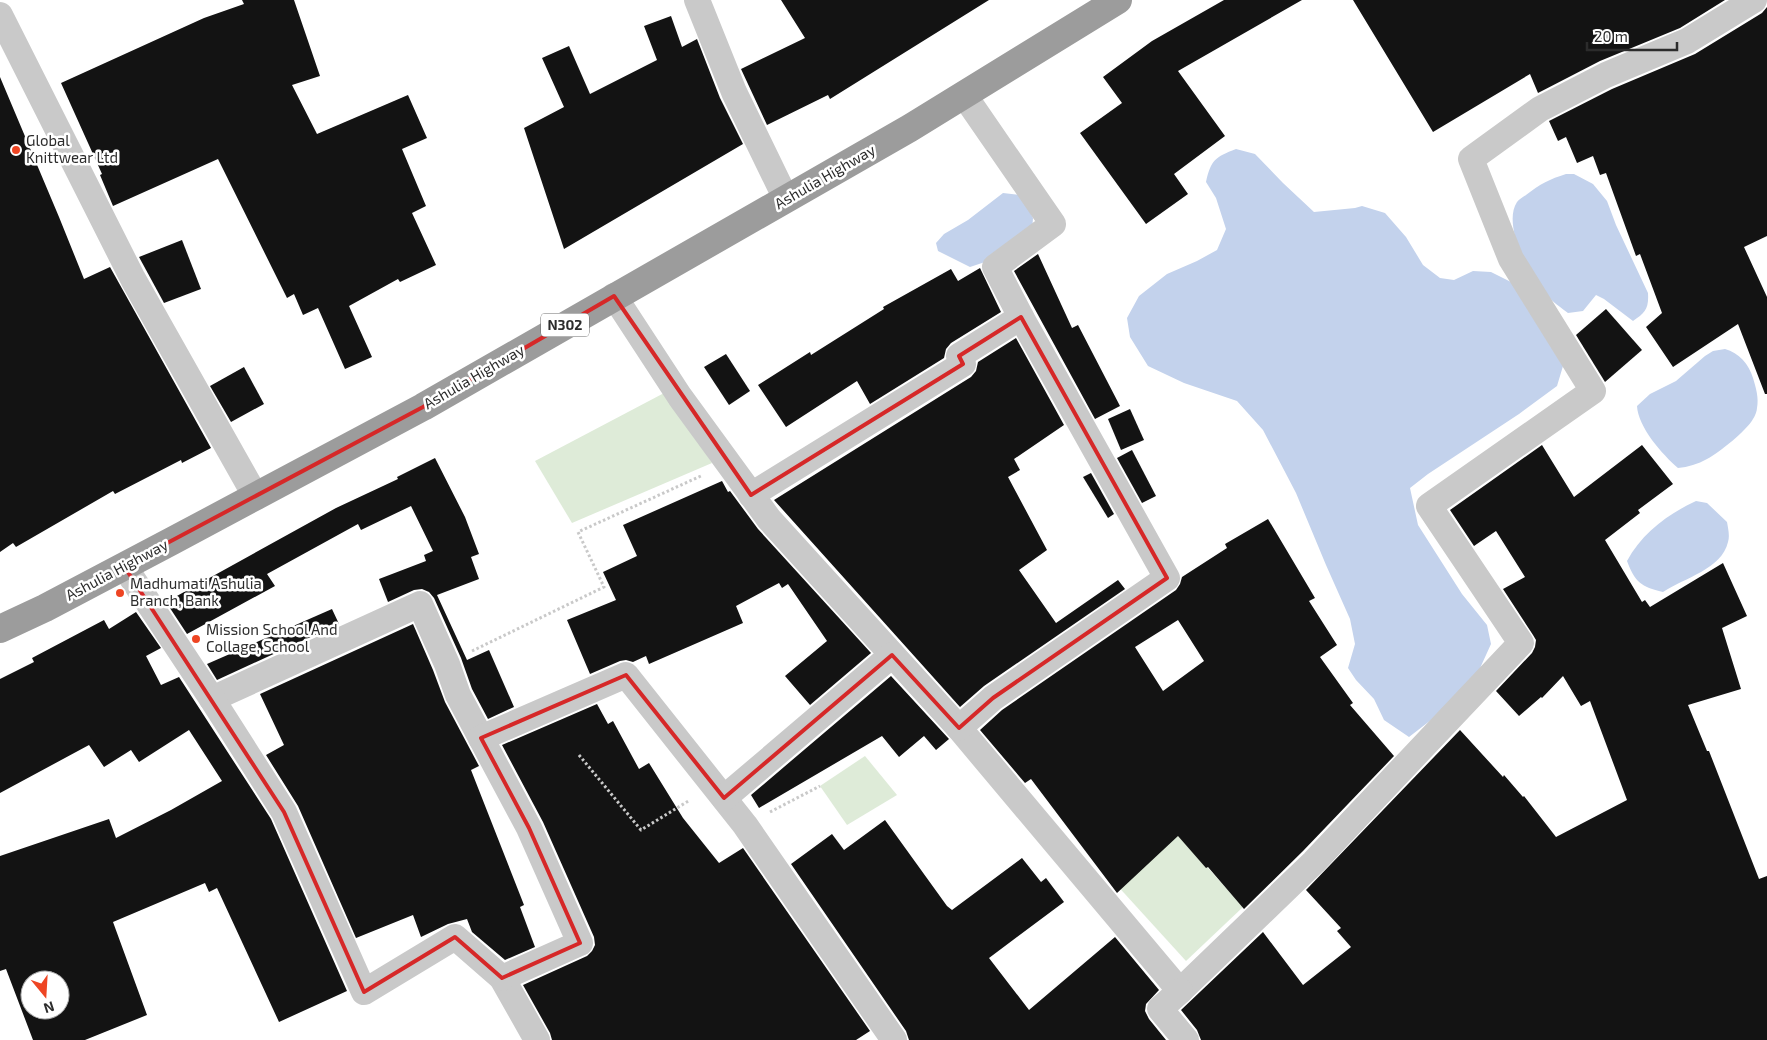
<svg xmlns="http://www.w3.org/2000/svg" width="1767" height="1040" viewBox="0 0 1767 1040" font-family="'Exo 2',sans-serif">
<rect width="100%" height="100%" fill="#fff"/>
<g fill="#deebd8">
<polygon points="666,392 712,463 572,523 535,461"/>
<polygon points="865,756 897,795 847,825 820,786"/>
<polygon points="1157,811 1243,907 1186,961 1094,860"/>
</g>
<g fill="#c3d2ec">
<path d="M1236 149 1255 154 1283 183 1314 212 1355 208 1362 206 1385 213 1406 237 1423 265 1440 278 1454 280 1473 271 1491 272 1511 282 1563 366 1557 386 1519 414 1428 474 1410 488 1418 525 1462 594 1487 625 1491 644 1476 677 1431 720 1409 737 1384 720 1374 699 1356 680 1348 668 1355 644 1350 619 1326 565 1296 493 1263 430 1237 401 1184 383 1148 366 1130 337 1127 318 1139 296 1167 274 1197 261 1217 250 1226 229 1216 198 1206 182C1211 160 1215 157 1236 149Z"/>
<path d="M1566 174H1574L1593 184 1607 201 1616 225 1648 293C1649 309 1645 313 1633 321L1604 299 1596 295 1583 311 1568 313C1557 305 1548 298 1540 287 1526 271 1503 223 1517 202 1519 199 1523 197 1526 195 1540 184 1550 179 1566 174Z"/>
<polygon points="1003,193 1021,195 1033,218 1032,231 985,262 970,267 938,251 936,243 944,234 968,220"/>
<path d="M1725 349C1739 353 1749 364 1753 378 1756 388 1759 398 1757 408 1757 411 1755 416 1753 419 1747 430 1719 453 1707 459 1698 464 1688 467 1678 468 1662 454 1638 427 1637 406L1650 394 1676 381 1705 356 1713 351Z"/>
<path d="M1696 501 1707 503 1727 522C1728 528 1730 536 1728 542 1722 569 1684 578 1663 592 1641 587 1635 582 1627 561 1642 533 1668 514 1696 501Z"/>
</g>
<g fill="#131313" fill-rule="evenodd">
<polygon points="242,0 294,0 320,76 292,85 317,134 408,95 427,138 402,149 426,206 412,213 436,265 400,282 398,279 349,306 372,357 345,369 318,308 303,315 294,294 287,298 218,159 113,206 100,175 102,174 61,83 204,18 244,4"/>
<polygon points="781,0 989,0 830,99 828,95 767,125 741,69 805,38"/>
<polygon points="1224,0 1302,0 1178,71 1225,136 1174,174 1188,194 1146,224 1080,133 1122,103 1103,77 1152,41"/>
<polygon points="1353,0 1725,0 1680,28 1600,61 1538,93 1530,74 1433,132"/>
<polygon points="1767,7 1767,236 1744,247 1767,297 1767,394 1765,394 1738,324 1673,367 1646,327 1662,313 1640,254 1636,256 1606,173 1600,175 1593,156 1577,163 1566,137 1558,141 1549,121 1612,89 1695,54 1762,13"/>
<polygon points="671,16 682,47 697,39 720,98 743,144 564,249 524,128 564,107 542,58 569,46 590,94 657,60 644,26"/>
<polygon points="0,77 59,217 84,279 110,267 211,448 182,463 181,460 115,494 113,491 16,547 13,543 0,552"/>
<polygon points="182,240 201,289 164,303 139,257"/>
<polygon points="1038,254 1072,328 1078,325 1120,406 1095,419 1014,271"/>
<polygon points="980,268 1001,312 951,343 946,349 944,358 870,404 857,381 786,427 758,385 810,352 811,355 884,309 883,307 951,269 958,281"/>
<polygon points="1606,309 1642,350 1605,382 1576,335"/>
<polygon points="1016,338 1064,425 1014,459 1020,470 1008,477 1047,550 1019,570 1056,623 1118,580 1125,589 984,686 960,707 774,500 971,377 976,371 978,362"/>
<polygon points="726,354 750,391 729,405 704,367"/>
<polygon points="244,367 264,404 231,422 210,386"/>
<polygon points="1130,409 1144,440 1121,450 1108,419"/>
<polygon points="1542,445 1574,497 1642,445 1673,484 1638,510 1640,513 1605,540 1642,602 1645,600 1650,607 1723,563 1747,616 1722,628 1741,689 1688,705 1707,751 1709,751 1759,879 1767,876 1767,1040 1201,1040 1197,1030 1181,1010 1263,932 1303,985 1351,947 1337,931 1341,928 1306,890 1460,730 1503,777 1504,775 1523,797 1524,796 1556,837 1627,800 1590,701 1581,706 1563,676 1542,698 1541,697 1519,716 1496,691 1532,653 1535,647 1536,640 1533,635 1503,589 1525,577 1496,531 1474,546 1450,510"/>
<polygon points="1132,450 1156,496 1142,503 1117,458"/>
<polygon points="435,458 465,517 479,554 471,557 479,579 437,595 467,660 489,650 514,707 488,719 472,689 461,658 434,598 429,592 422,589 414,590 388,602 379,579 426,561 424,555 433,551 411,506 361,530 358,524 267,574 275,586 187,634 166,602 336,508 398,479 397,477"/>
<polygon points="1091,473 1114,514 1108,518 1083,477"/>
<polygon points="722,481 728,492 730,491 758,529 871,653 810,705 785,676 827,641 788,584 782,588 779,583 736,606 743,623 649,664 646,656 633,662 626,660 620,661 590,674 567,620 616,600 603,572 637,556 623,525"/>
<path d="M1268 519 1315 598 1309 601 1337 645 1320 657 1353 703 1350 705 1394 756 1303 851 1244 909 1208 867 1206 868 1178 836 1117 893 1031 779 1025 783 980 730 1002 710 1176 590 1180 584 1182 577 1227 548 1225 544ZM1178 620 1204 661 1163 691 1135 647Z"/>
<polygon points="332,609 339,624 217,680 207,664"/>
<path d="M136 612 161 648 146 656 161 685 179 677 271 819 347 991 279 1022 217 888 209 892 205 883 113 922 147 1015 85 1040H33L6 969 0 971V856L109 819 116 838 171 810 222 781 189 730 139 762 131 750 104 767 89 745 0 793V679L34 662 32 658 104 620 109 629ZM30 980H60V1010H30Z"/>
<polygon points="413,624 433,670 445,702 479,766 471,770 524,905 520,907 535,947 505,960 472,932 467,919 448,924 421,937 413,915 356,938 298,806 266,755 284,745 260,694"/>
<polygon points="891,676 949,739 936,750 924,736 899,757 882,736 759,808 751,795"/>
<polygon points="597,704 608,724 613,721 639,769 649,763 683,818 719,863 743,848 870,1031 856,1040 552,1040 550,1033 523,985 587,956 592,951 595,945 594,937 543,822 502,745"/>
<polygon points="885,820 947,906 952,910 1022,858 1041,882 1046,878 1064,902 989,958 1029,1010 1115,937 1159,990 1146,1004 1145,1011 1149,1019 1166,1040 909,1040 906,1031 791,864 832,834 844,850"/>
</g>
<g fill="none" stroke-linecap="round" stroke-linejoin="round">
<g stroke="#c9c9c9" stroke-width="3" stroke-dasharray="2.5 2.5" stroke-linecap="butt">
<polyline points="472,651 604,587 578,532 703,475"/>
<polyline points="579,755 641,830 690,800"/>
<polyline points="770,812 820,786"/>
</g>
<g stroke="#c9c9c9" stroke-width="26">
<polyline points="697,0 734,92 786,199"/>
<polyline points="0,15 133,279 256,497"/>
<polyline points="614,296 680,397 769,519 959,728 1180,991 1314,862 1521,643 1429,506 1593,391 1511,259 1471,159 1540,109 1606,75 1687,41 1754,0"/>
<polyline points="751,495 963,364 959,356 1021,317"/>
<polyline points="124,566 212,699 420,604 447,664 458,695 529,828 580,943 502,978 537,1040"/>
<polyline points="212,699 284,812 364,992 455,937 502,978"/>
<polyline points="959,728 993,698 1167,578 1021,317 995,267 1053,224 964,95"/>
<polyline points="481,738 626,675 745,825 894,1040"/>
<polyline points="724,798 892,655"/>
<polyline points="1180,991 1160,1009 1186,1040"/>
</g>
<polyline stroke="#9c9c9c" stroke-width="28" points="0,629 45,608 172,541 423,407 910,128 1118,0"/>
</g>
<path fill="none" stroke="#d62828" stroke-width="4" stroke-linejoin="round" d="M614 296 751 495 963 364 959 356 1021 317 1167 578 993 698 959 728 892 655 724 798 626 675 481 738 529 828 580 943 502 978 455 937 364 992 284 812 124 566 423 407Z"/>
<g fill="#ee4523" stroke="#fff" stroke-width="2">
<circle cx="16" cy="150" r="5"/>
<circle cx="120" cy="593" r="5"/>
<circle cx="196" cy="639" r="5"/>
</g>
<g text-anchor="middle" stroke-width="5" stroke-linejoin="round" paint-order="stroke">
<rect fill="#fff" stroke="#6b6b6b" stroke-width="1" x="541" y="313.5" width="48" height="23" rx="4"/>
<g font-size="14" font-weight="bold" fill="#2c2c2c">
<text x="565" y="330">N302</text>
</g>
<g font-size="15" fill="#2c2c2c" stroke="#fff" text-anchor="start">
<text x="26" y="146">Global<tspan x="26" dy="17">Knittwear Ltd</tspan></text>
<text x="130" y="589">Madhumati Ashulia<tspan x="130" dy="17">Branch, Bank</tspan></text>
<text x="206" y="635">Mission School And<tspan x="206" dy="17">Collage, School</tspan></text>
</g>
<g font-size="15" fill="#2c2c2c" stroke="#fff">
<text transform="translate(825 177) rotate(-30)" y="5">Ashulia Highway</text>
<text transform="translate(474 377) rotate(-30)" y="5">Ashulia Highway</text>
<text transform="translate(117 570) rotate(-28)" y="5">Ashulia Highway</text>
</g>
</g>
<g transform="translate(45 995) rotate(162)"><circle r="24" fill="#ffffff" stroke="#ababab"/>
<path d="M0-4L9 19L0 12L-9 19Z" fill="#ee4523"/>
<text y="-8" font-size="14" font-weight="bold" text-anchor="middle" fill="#2c2c2c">N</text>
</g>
<path d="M1587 42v8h90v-8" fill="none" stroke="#2c2c2c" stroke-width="2.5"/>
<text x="1594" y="42" font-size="15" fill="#2c2c2c" stroke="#ffffff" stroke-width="4" paint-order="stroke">20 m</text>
</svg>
